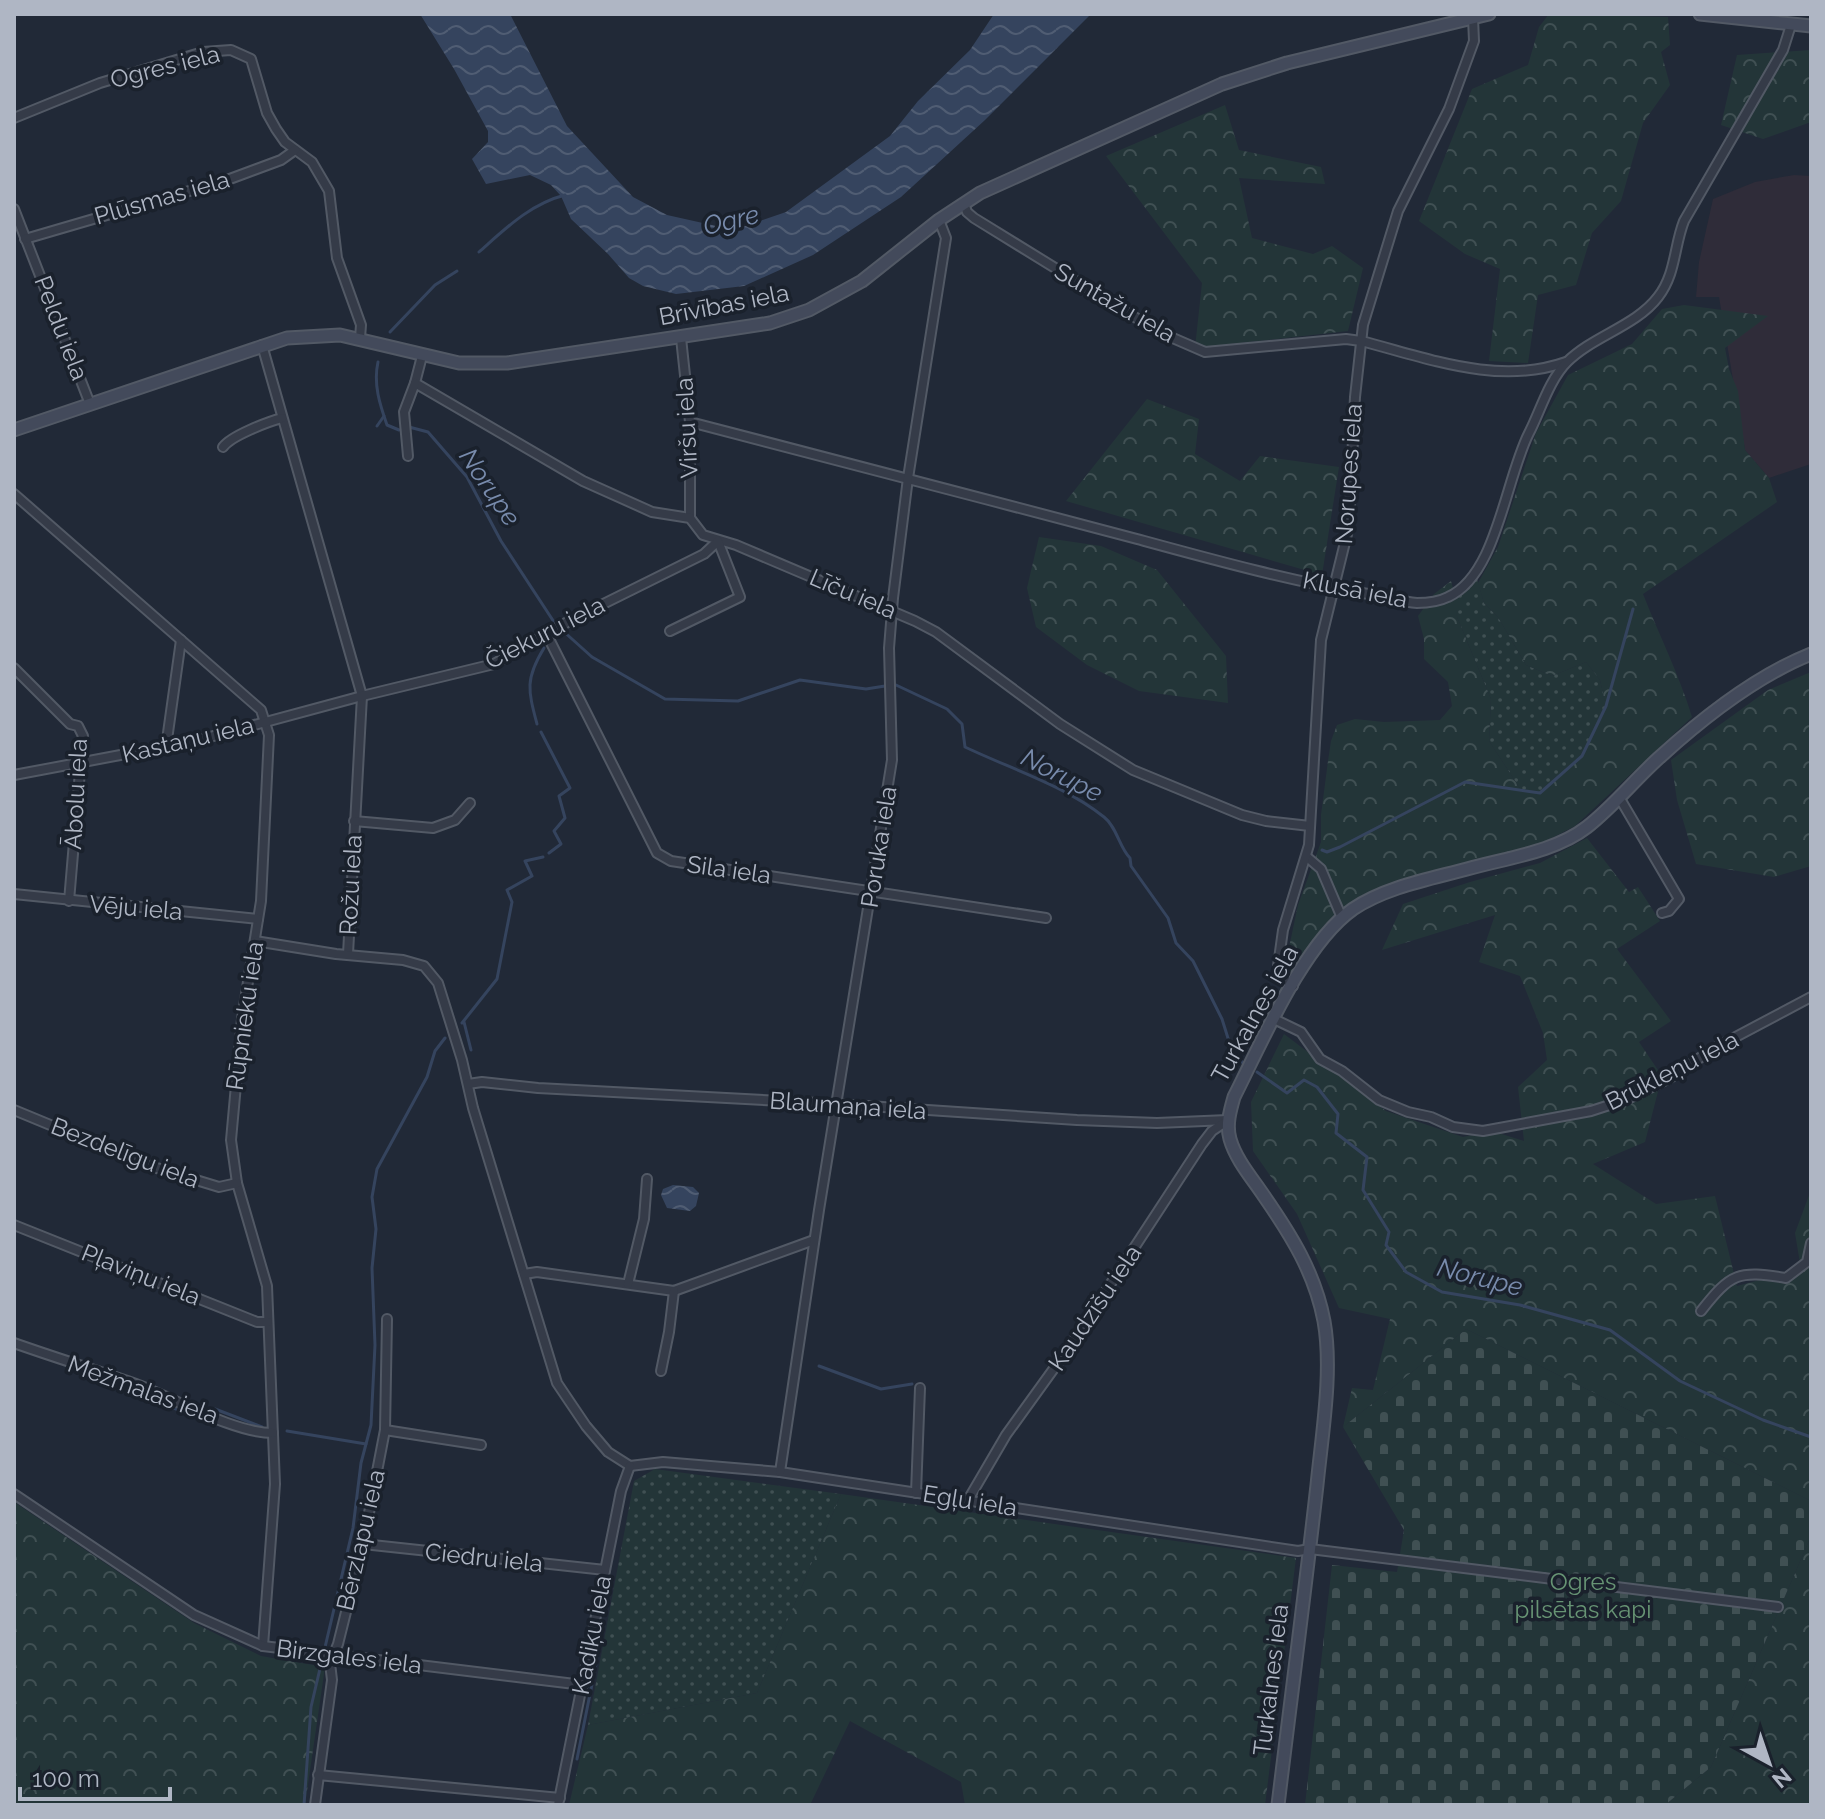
<svg xmlns="http://www.w3.org/2000/svg" width="1825" height="1819" viewBox="0 0 1825 1819" font-family="Raleway,sans-serif">
<defs>
<pattern id="grass-dots" width="8" height="8" patternUnits="userSpaceOnUse" patternTransform="scale(2)"><rect width="8" height="8" fill="#233538"/><path d="M2 2h.1M6 6h.1" fill="none" stroke="#405053" stroke-width="1.8" stroke-linecap="round"/></pattern>
<pattern id="forest-crowns" width="20" height="18" patternUnits="userSpaceOnUse" patternTransform="scale(2)"><rect width="20" height="18" fill="#233538"/><path d="M2 6a3 3 0 1 1 6 0M12 15a3 3 0 1 1 6 0" fill="none" stroke="#405053"/></pattern>
<pattern id="cemetery-stones" width="16" height="16" patternUnits="userSpaceOnUse" patternTransform="scale(2)"><rect width="16" height="16" fill="#233538"/><path d="M2 7V4a2 2 0 0 1 4 0v3zM10 15v-3a2 2 0 0 1 4 0v3z" fill="#405053"/></pattern>
<pattern id="water-waves" width="16" height="10" patternUnits="userSpaceOnUse" patternTransform="scale(2)"><rect width="16" height="10" fill="#35445e"/><path d="M0 5q4-4 8 0t8 0" fill="none" stroke="#505d73"/></pattern>
</defs>
<rect width="100%" height="100%" fill="#212937"/>
<polygon fill="#2f2c39" points="1794,175 1811,176 1811,464 1769,478 1745,450 1719,297 1696,297 1699,262 1713,199 1755,182"/>
<g fill="url(#grass-dots)">
<polygon points="1476,575 1484,603 1498,617 1526,665 1552,676 1586,662 1600,680 1606,706 1582,756 1540,793 1521,790 1489,741 1491,699 1457,617 1454,594"/>
<polygon points="655,1469 841,1494 757,1693 588,1725 634,1481"/>
</g>
<g fill="url(#forest-crowns)">
<polygon points="1549,14 1668,17 1670,45 1661,52 1670,85 1643,123 1621,201 1592,233 1576,285 1538,295 1528,363 1489,361 1500,269 1465,254 1419,221 1472,89 1528,65 1539,27"/>
<polygon points="1811,50 1811,122 1763,139 1721,125 1737,55"/>
<polygon points="1225,105 1239,150 1321,167 1325,184 1239,178 1252,238 1313,254 1332,246 1363,268 1348,331 1195,348 1202,283 1106,156"/>
<path d="M1684 305 1768 316 1725 348 1729 369 1738 391 1745 450 1769 478 1777 502 1643 594C1659 635 1679 674 1692 717L1575 826 1533 848 1362 900 1314 943 1276 1009 1298 905 1321 842V815L1328 761 1331 741 1337 725 1355 719 1384 722 1440 720 1452 706 1448 682 1424 659V639L1418 616 1434 594 1451 581 1456 599 1457 617 1491 699 1489 741 1521 790 1540 793 1582 757 1606 707 1600 680 1586 662 1552 676 1526 665 1498 617 1484 603 1478 583 1498 547 1536 433 1568 375 1632 344 1662 309Z"/>
<polygon points="1147,399 1199,419 1195,454 1240,481 1260,456 1339,467 1322,575 1066,501"/>
<polygon points="1039,537 1101,546 1157,570 1226,656 1228,703 1139,691 1087,665 1036,627 1027,588"/>
<polygon points="1811,672 1811,866 1774,877 1696,864 1677,800 1671,760 1768,690"/>
<polygon points="1587,838 1629,892 1638,887 1660,921 1617,949 1671,1021 1639,1042 1662,1076 1645,1142 1593,1164 1656,1204 1715,1196 1737,1286 1801,1269 1795,1233 1811,1190 1811,1501 1466,1329 1343,1427 1352,1388 1373,1390 1390,1319 1339,1308 1297,1214 1253,1151 1251,1102 1284,1034 1386,1111 1463,1137 1492,1131 1524,1141 1518,1087 1547,1060 1543,1033 1520,976 1479,962 1495,915 1382,950 1403,904 1470,882 1540,863"/>
<polygon points="841,1494 1296,1558 1265,1805 965,1805 961,1782 850,1721 810,1805 569,1805 588,1725 757,1693"/>
<polygon points="14,1502 194,1623 261,1656 325,1667 305,1805 14,1805"/>
<polygon points="1811,1536 1811,1805 1665,1805 1711,1767"/>
</g>
<polygon fill="url(#cemetery-stones)" points="1466,1329 1811,1501 1811,1536 1711,1767 1665,1805 1305,1805 1332,1565 1397,1572 1404,1530 1343,1427"/>
<g fill="url(#water-waves)">
<polygon points="420,14 510,14 567,126 633,197 667,215 734,230 786,212 890,136 918,101 970,50 994,14 1091,14 985,120 901,197 813,255 744,286 676,294 643,286 629,278 608,254 571,219 561,196 551,185 530,175 486,184 472,159 488,142 488,131 454,69"/>
<polygon points="673,1185 693,1187 699,1193 696,1206 690,1211 667,1208 661,1195 663,1189"/>
</g>
<g fill="none" stroke-linecap="round" stroke-linejoin="round">
<g stroke="#35445e" stroke-width="3">
<path d="M479 252C505 229 530 204 565 195"/>
<polyline points="390,332 435,285 457,271"/>
<path d="M378 362C373 384 380 405 387 425L399 430"/>
<polyline points="377,426 384,416"/>
<polyline points="409,427 428,432 467,477 501,541 554,622"/>
<polyline points="562,630 592,657 665,699 738,701 800,680 866,689 885,686"/>
<path d="M896 685 947 709 962 724 965 747C1011 769 1064 785 1104 817 1117 827 1119 847 1130 858L1131 866 1168 918 1176 943 1193 961 1222 1019 1232 1051 1243 1063"/>
<path d="M537 724C528 690 525 679 544 648"/>
<polyline points="541,732 570,788 559,796 565,818 554,831 561,844 549,853"/>
<polyline points="1322,850 1327,852 1340,847 1465,782 1540,793 1582,756 1606,706 1633,609"/>
<polyline points="464,1022 471,1050"/>
<polyline points="462,1023 497,979 512,902 507,890 532,876 525,861 543,857"/>
<polyline points="1257,1072 1287,1093 1304,1080 1317,1087 1338,1114 1336,1133 1367,1157 1363,1190 1389,1232 1386,1245 1406,1272 1442,1292 1520,1305 1610,1330 1680,1381 1763,1420 1811,1437"/>
<polyline points="819,1366 881,1389 912,1384"/>
<polyline points="101,1380 197,1417"/>
<polyline points="215,1409 262,1427"/>
<polyline points="287,1431 366,1444"/>
<polyline points="577,1759 601,1639"/>
<polyline points="304,1805 311,1707 353,1528 361,1463 371,1425 375,1345 372,1268 376,1229 372,1197 377,1169 427,1077 435,1051 445,1038"/>
</g>
<g stroke="#525965" stroke-width="12">
<g id="street">
<polyline points="14,118 100,83 203,52 231,50 251,59 267,113 276,129 285,142 312,162 329,191 337,258 361,325 360,338"/>
<path d="M964 203 967 212 974 218 1159 332 1205 352 1346 339 1361 341C1428 358 1498 386 1566 362"/>
<polyline points="14,209 90,404"/>
<polyline points="25,239 227,180 281,160 295,150"/>
<polyline points="681,338 690,422 690,518"/>
<polyline points="262,345 362,696 348,954"/>
<polyline points="422,356 415,383 583,481 652,512 690,518 703,535 736,545 915,621 936,632 1060,724 1133,770 1242,815 1266,821 1310,826"/>
<path d="M690 422C839 460 988 500 1137 539 1214 560 1290 581 1368 594 1385 596 1401 602 1417 603 1428 603 1438 602 1448 597 1497 575 1505 480 1529 433 1540 412 1549 380 1567 362 1593 336 1636 326 1658 297 1676 274 1674 246 1684 221L1783 50 1791 25"/>
<path d="M223 447C231 436 267 422 282 418"/>
<polyline points="408,456 404,412 415,383"/>
<polyline points="14,494 261,710 269,735 261,901 242,1019 231,1140 237,1183 267,1286 275,1484 263,1646"/>
<polyline points="546,633 657,853 671,861 1046,918"/>
<polyline points="14,668 70,724 78,726 83,736 69,901"/>
<polyline points="166,747 181,640"/>
<polyline points="14,775 195,741 362,696 494,664 571,620 704,554 718,541 740,597 670,631"/>
<polyline points="1619,797 1679,899 1669,911 1662,913"/>
<polyline points="354,821 433,828 455,820 470,803"/>
<polyline points="1307,857 1321,869 1342,918"/>
<polyline points="14,894 258,919"/>
<polyline points="255,941 336,954 403,960 424,966 438,983 462,1060 473,1108 557,1383 586,1426 608,1452 630,1466"/>
<polyline points="1293,986 1280,975 1278,966 1283,930 1309,845 1321,640 1349,526 1355,397 1363,325 1398,211 1449,109 1474,41 1473,18"/>
<polyline points="1274,1019 1301,1032 1320,1059 1342,1071 1379,1100 1408,1112 1431,1117 1453,1127 1483,1131 1591,1111 1628,1099 1670,1078 1713,1049 1811,997"/>
<polyline points="468,1084 482,1082 538,1088 838,1104 1077,1120 1157,1123 1228,1120"/>
<polyline points="14,1110 147,1165 219,1187 237,1183"/>
<polyline points="14,1225 257,1322 268,1322"/>
<polyline points="524,1274 537,1272 674,1291 814,1240"/>
<polyline points="628,1284 644,1219 647,1179"/>
<path d="M1701 1311C1731 1273 1738 1270 1786 1278L1807 1262 1811 1243"/>
<path d="M14 1343C53 1357 93 1369 133 1383 172 1397 233 1433 273 1433"/>
<polyline points="661,1371 669,1332 674,1291"/>
<polyline points="385,1430 481,1445"/>
<polyline points="630,1466 663,1462 780,1472 1298,1551 1310,1549 1778,1607"/>
<polyline points="780,1472 819,1210 892,760 889,648 893,598 908,478 946,238 939,220"/>
<polyline points="916,1493 920,1388"/>
<polyline points="14,1494 194,1615 263,1646 583,1685"/>
<polyline points="968,1500 1006,1435 1068,1349 1202,1144 1212,1131 1224,1123"/>
<polyline points="363,1544 605,1570"/>
<polyline points="318,1775 560,1798"/>
<polyline points="315,1805 332,1680 330,1663 338,1644 363,1544 385,1430 387,1319"/>
<polyline points="558,1805 621,1491 630,1466"/>
</g>
</g>
<g stroke="#525965" stroke-width="15">
<g id="secondary">
<polyline points="1700,14 1811,26"/>
<polyline points="14,430 287,338 340,335 459,363 507,363 770,323 809,310 862,281 939,220 980,193 1222,84 1287,63 1489,14"/>
<path d="M1278 1805C1291 1698 1305 1592 1317 1485 1322 1434 1333 1371 1324 1321 1315 1273 1291 1235 1264 1196 1252 1178 1236 1160 1230 1139 1226 1125 1230 1111 1234 1097 1262 1042 1303 944 1353 909 1386 887 1430 879 1467 869 1506 858 1555 852 1587 827 1614 806 1636 778 1661 756 1705 716 1756 676 1811 654"/>
</g>
</g>
<use href="#street" stroke="#353b48" stroke-width="8"/>
<use href="#secondary" stroke="#434a5b" stroke-width="11"/>
</g>
<g text-anchor="middle" stroke-width="7" stroke-linejoin="round" paint-order="stroke">
<g font-size="24" fill="#afb6c4" stroke="#1a212c">
<text transform="translate(165 67) rotate(-14)" y="8">Ogres iela</text>
<text transform="translate(162 198) rotate(-16)" y="8">Plūsmas iela</text>
<text transform="translate(1115 303) rotate(30)" y="8">Suntažu iela</text>
<text transform="translate(724 305) rotate(-11)" y="8">Brīvības iela</text>
<text transform="translate(61 328) rotate(69)" y="8">Peldu iela</text>
<text transform="translate(687 428) rotate(-93)" y="8">Viršu iela</text>
<text transform="translate(1349 474) rotate(-86)" y="8">Norupes iela</text>
<text transform="translate(1355 590) rotate(11)" y="8">Klusā iela</text>
<text transform="translate(853 594) rotate(23)" y="8">Līču iela</text>
<text transform="translate(545 633) rotate(-27)" y="8">Čiekuru iela</text>
<text transform="translate(188 740) rotate(-13)" y="8">Kastaņu iela</text>
<text transform="translate(76 794) rotate(-87)" y="8">Ābolu iela</text>
<text transform="translate(879 847) rotate(-81)" y="8">Poruka iela</text>
<text transform="translate(729 870) rotate(8)" y="8">Sila iela</text>
<text transform="translate(351 885) rotate(-87)" y="8">Rožu iela</text>
<text transform="translate(136 908) rotate(5)" y="8">Vēju iela</text>
<text transform="translate(1255 1014) rotate(-61)" y="8">Turkalnes iela</text>
<text transform="translate(245 1016) rotate(-82)" y="8">Rūpnieku iela</text>
<text transform="translate(1672 1071) rotate(-27)" y="8">Brūkleņu iela</text>
<text transform="translate(848 1106) rotate(4)" y="8">Blaumaņa iela</text>
<text transform="translate(125 1153) rotate(21)" y="8">Bezdelīgu iela</text>
<text transform="translate(141 1275) rotate(22)" y="8">Pļaviņu iela</text>
<text transform="translate(1095 1308) rotate(-56)" y="8">Kaudzīšu iela</text>
<text transform="translate(143 1390) rotate(20)" y="8">Mežmalas iela</text>
<text transform="translate(970 1501) rotate(9)" y="8">Egļu iela</text>
<text transform="translate(361 1540) rotate(-77)" y="8">Bērzlapu iela</text>
<text transform="translate(484 1558) rotate(6)" y="8">Ciedru iela</text>
<text transform="translate(592 1635) rotate(-79)" y="8">Kadiķu iela</text>
<text transform="translate(349 1657) rotate(7)" y="8">Birzgales iela</text>
<text transform="translate(1271 1680) rotate(-83)" y="8">Turkalnes iela</text>
</g>
<g font-size="24" fill="#679474" stroke="#1a212c">
<text x="1583" y="1590">Ogres<tspan x="1583" dy="28">pilsētas kapi</tspan></text>
</g>
<g font-size="26" font-style="italic" fill="#788bac" stroke="#1a212c">
<text transform="translate(731 220) rotate(-13)" y="9">Ogre</text>
<text transform="translate(490 487) rotate(56)" y="9">Norupe</text>
<text transform="translate(1062 775) rotate(27)" y="9">Norupe</text>
<text transform="translate(1480 1277) rotate(14)" y="9">Norupe</text>
</g>
</g>
<rect width="1825" height="1819" fill="none" stroke="#afb6c4" stroke-width="32"/>
<g transform="translate(1769 1763) rotate(140)" stroke="#1a212c" stroke-width="6" paint-order="stroke">
<path d="M0-6L14 30L0 20L-14 30Z" fill="#afb6c4"/>
<text y="-12" font-size="22" font-weight="bold" text-anchor="middle" fill="#afb6c4">N</text>
</g>
<path d="M20 1787v12h150v-12" fill="none" stroke="#afb6c4" stroke-width="4"/>
<text x="32" y="1787" font-size="24" fill="#afb6c4" stroke="#1a212c" stroke-width="6" paint-order="stroke">100 m</text>
</svg>
